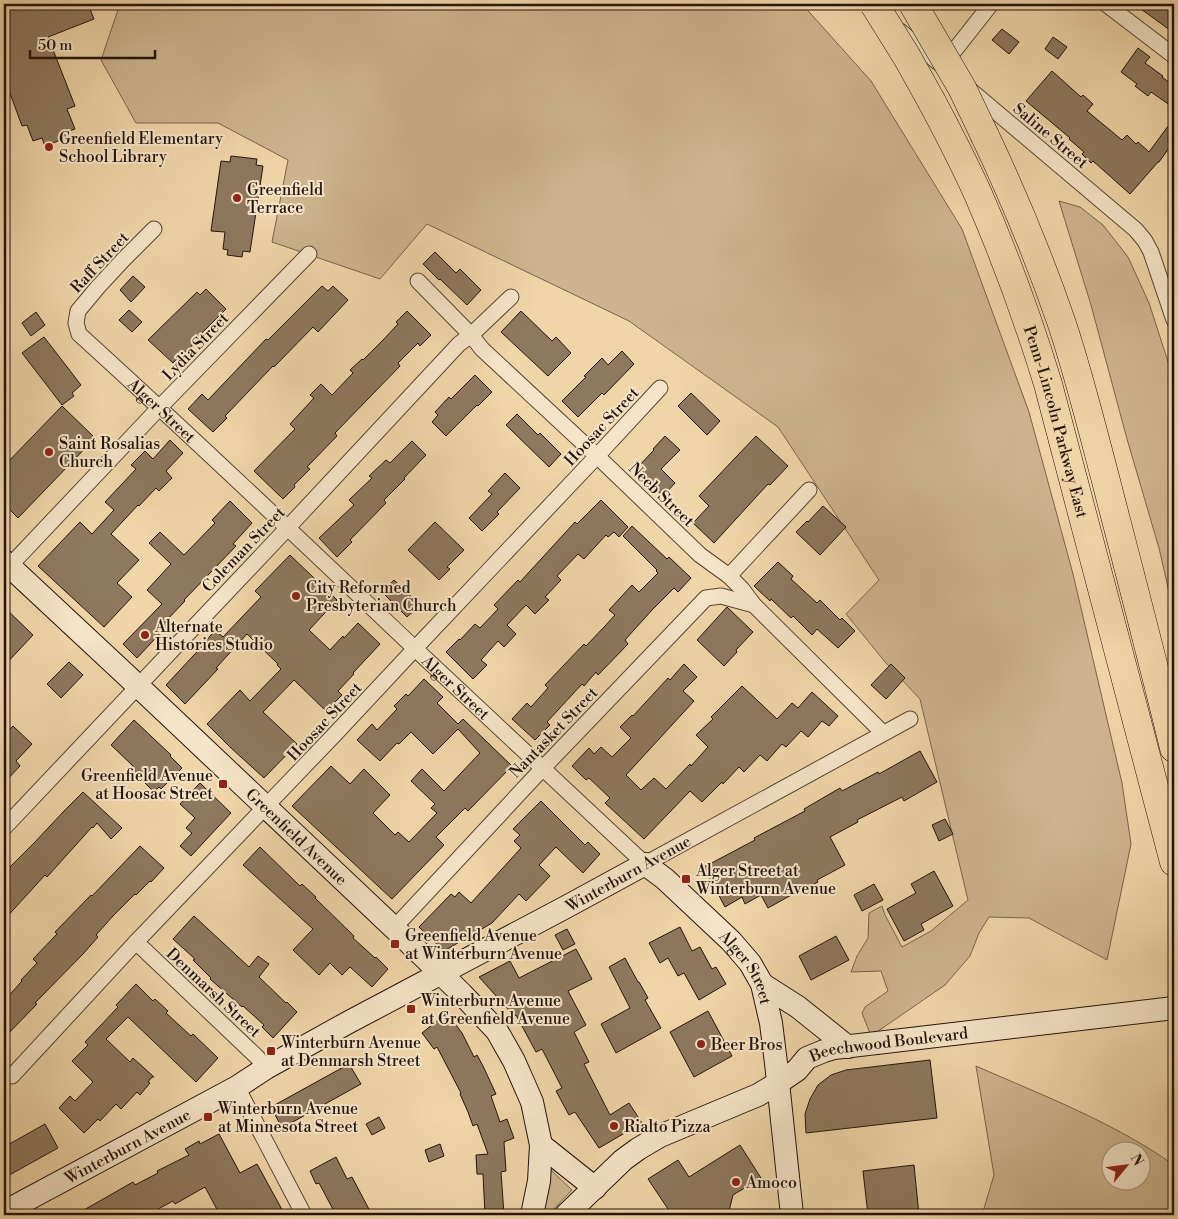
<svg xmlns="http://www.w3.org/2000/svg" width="1178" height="1219" viewBox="0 0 1178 1219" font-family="'Libre Bodoni',serif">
<rect width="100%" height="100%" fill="#f0d5a9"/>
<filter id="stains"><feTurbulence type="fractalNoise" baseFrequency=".004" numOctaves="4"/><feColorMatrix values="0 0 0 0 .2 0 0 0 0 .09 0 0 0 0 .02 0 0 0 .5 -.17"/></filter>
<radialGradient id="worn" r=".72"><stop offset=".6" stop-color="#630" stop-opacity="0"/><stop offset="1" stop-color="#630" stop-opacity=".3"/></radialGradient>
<g fill="#cdb48e" stroke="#78644d" fill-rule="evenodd">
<polygon points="120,4 802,4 871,81 962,229 1029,412 1073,574 1122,783 1131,844 1107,960 1029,918 989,917 979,933 970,956 945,985 871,1036 862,1013 865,1007 888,991 881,971 851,972 857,956 868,938 869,913 882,906 885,915 902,947 931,931 968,900 920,699 886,663 846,614 879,580 778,427 629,321 427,224 380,279 272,242 288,160 218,123 136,123 101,60"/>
<polygon points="1059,201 1080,207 1103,225 1128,257 1149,303 1174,380 1174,614 1159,548 1127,439 1091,305"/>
<path d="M976 1066C1044 1096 1113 1122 1174 1165V1215H982L994 1175ZM1110 1152H1140V1182H1110Z"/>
<polygon points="551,1170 572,1190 548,1215 543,1215"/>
</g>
<g fill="#8e785e" stroke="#24130c">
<polygon points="4,4 88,4 94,19 48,37 75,106 67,109 75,129 64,133 66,138 45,146 42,138 33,141 27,125 22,126 4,77"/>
<polygon points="1134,4 1169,4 1174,8 1174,33"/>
<polygon points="1002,29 1019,42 1009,54 992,40"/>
<polygon points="1053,37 1067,47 1058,59 1045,49"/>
<polygon points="1138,48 1150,57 1145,63 1163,76 1162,77 1174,86 1174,108 1151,92 1148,96 1135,86 1137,84 1121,72"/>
<polygon points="1052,71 1081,97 1083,95 1093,104 1087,111 1122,140 1127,135 1136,144 1138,142 1149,152 1174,118 1174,141 1159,162 1158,162 1130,194 1093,161 1091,163 1082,154 1084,152 1069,139 1070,138 1026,101"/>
<polygon points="231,156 257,159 256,165 263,166 250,252 243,251 242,257 227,255 228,250 223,249 225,232 211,231 221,161 230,162"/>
<polygon points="435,252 456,273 460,269 481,290 467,305 440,279 439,280 423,264"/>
<polygon points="133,276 145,287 131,302 120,290"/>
<polygon points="322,286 328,291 333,286 348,300 318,332 313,327 274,367 273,366 225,416 227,418 213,432 188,409 202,394 208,400 266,339 268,340"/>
<polygon points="206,289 226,309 197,338 198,339 186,352 184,351 173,363 148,340 197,292 200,295"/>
<polygon points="129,310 142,322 132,332 119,320"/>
<polygon points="407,311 431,335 420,346 418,343 398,363 400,366 335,433 337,436 307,467 310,469 294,485 295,487 283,499 254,471 295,429 290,424 314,398 310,395 321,384 332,395 353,373 350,370 362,359 363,360 383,340 398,324 396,322"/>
<polygon points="521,311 552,341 556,337 571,353 548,376 501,332"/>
<polygon points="36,312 45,325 31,336 22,323"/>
<polygon points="44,337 81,385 72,393 74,396 62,405 22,353"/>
<polygon points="622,351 634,364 604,395 602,393 578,417 562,401 586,377 584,376 602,358 608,365"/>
<polygon points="475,375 492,392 478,406 477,405 446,436 432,422 438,415 435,412 449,397 451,399"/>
<polygon points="691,393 720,421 707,435 678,406"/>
<polygon points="62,406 95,438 18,518 4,504 4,466"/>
<polygon points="517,414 538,435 540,433 561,454 549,467 506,425"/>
<polygon points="665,436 680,450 661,469 675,483 663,496 635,470 654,450 653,449"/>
<polygon points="756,436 788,466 770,485 768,484 714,543 693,523 709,506 699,496"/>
<polygon points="170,440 183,453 166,471 172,478 159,491 156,488 139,506 138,505 111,534 139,560 117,583 132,597 104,627 38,566 80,522 92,534 114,510 105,502 136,469 131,465 145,451 153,459"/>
<polygon points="412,441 426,455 404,478 405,479 384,500 386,503 350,540 352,542 337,557 319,538 354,505 349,500 372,478 369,476 386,460 390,463"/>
<polygon points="505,473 520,488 497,512 499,514 482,531 469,518 492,494 488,491"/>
<polygon points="601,500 628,527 619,537 614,532 608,537 606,535 584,559 578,554 557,576 561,580 545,597 549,600 535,614 526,605 507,625 516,634 504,647 498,641 481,660 487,665 473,679 446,652 459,639 460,640 475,624 480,628 498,609 494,605 518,580 520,582 575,522 577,524"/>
<polygon points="230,501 252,523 233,544 236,546 184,600 185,601 165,622 168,625 137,658 123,644 162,604 147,590 171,564 149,543 160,532 184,555 215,523 212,520"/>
<polygon points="823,506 846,527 820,555 796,532 807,521 808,522"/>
<polygon points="435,522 464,550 447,567 450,569 439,580 408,550"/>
<polygon points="632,526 667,559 669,557 691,578 678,592 674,588 652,610 625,640 628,644 598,675 596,672 584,686 582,684 547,722 550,725 535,740 512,719 527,703 531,707 548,688 545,685 584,644 586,646 606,625 615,615 609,610 632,585 639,592 658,573 656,571 657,570 623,536"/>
<polygon points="290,555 337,600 309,630 330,650 343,636 344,638 358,623 380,644 353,673 354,674 338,691 342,695 326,711 294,680 263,712 297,744 264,778 230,747 207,724 240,690 250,701 281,669 277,665 278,664 247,634 216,668 218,669 185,704 166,685 207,641 206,641 215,630 223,637 261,597 255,591"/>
<polygon points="778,562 793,576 791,579 817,603 820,600 840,620 842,618 855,631 838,648 817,629 812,635 793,616 791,618 771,599 770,601 754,586"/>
<polygon points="394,580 420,605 407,617 382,592"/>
<polygon points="4,607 33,635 4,666"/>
<polygon points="727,607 753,632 736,650 737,652 724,666 697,640"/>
<polygon points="69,662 83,675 61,698 47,684"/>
<polygon points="684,664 697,677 683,691 694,701 626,775 641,790 654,778 666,789 690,764 691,766 708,747 696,735 713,719 711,717 742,686 777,719 792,703 798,708 812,692 838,716 829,726 822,721 808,737 801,731 786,747 782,744 767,761 760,755 744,772 739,767 723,784 722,782 702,802 690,791 644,839 605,803 610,798 589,778 586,780 572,766 589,748 594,754 601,747 612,757 631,738 620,727 632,715 633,716 668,678 670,680"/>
<polygon points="891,664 905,678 886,699 871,685"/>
<polygon points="424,679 443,697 437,703 458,724 463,719 512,766 468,811 465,808 436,837 444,845 392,899 292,806 331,766 350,784 364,769 390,795 373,813 395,835 398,832 409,842 437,813 431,808 435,804 411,781 422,769 444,791 480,753 458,729 433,754 411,732 399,744 397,743 380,761 357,740 372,724 377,730 397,709 394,706 406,694 408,696"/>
<polygon points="134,720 171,755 170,756 182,768 161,789 159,787 154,792 131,769 133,766 111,745"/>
<polygon points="13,726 32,744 16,761 20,766 4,783 4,736"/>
<polygon points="920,751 937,782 904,801 902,797 857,820 858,822 830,837 845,865 817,880 818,882 804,889 804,888 768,908 761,895 745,904 742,897 725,907 704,867 755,840 754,838 805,811 804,809 840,788 842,791 878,772 879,774"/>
<polygon points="200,783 231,813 191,856 180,846 192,833 186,828 195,818 180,804"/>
<polygon points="83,792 122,828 111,839 97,823 93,828 92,827 47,877 45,875 4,920 4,873 34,843 65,810"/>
<polygon points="541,801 585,845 588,842 600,854 583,873 556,847 539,865 550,876 526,901 519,894 492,923 444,951 419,927 451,894 455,897 459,892 471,903 521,848 514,841 520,835 513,829"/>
<polygon points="945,819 953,834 939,841 932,825"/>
<polygon points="140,846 164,868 151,882 150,881 136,895 135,894 113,916 96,935 98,937 83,954 35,1003 37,1004 4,1038 4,1001 22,981 21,980 37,963 33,959 57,934 55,932 91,895 92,896"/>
<polygon points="260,847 300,886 302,884 316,897 315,898 354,936 353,938 375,958 376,957 388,969 372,987 350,967 342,975 330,963 319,975 293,950 313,929 243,865"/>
<polygon points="934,871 953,906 921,924 924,930 904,941 887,909 916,893 911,884"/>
<polygon points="874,884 883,900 862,911 854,895"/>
<polygon points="194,916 249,967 258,956 269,964 259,977 286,1003 287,1002 297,1012 273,1038 262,1027 264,1025 243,1006 242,1007 210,979 211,978 193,960 195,959 173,939"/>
<polygon points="680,927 692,951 700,947 712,969 716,967 726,984 699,1000 684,973 678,976 668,958 660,963 649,943"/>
<polygon points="567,929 575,944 563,950 555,935"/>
<polygon points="836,936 849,960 811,980 799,956"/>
<polygon points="576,949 592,979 568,991 586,1025 574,1032 589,1062 584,1064 610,1115 629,1103 642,1123 599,1148 575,1112 569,1115 556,1091 562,1088 542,1049 536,1052 516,1015 514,1016 479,977 510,961 519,978"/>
<polygon points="625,958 638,982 639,982 648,998 645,1000 661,1028 616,1053 601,1024 630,1008 609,967"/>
<polygon points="136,984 153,1001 155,999 168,1011 166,1013 191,1036 193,1034 218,1058 196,1082 128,1017 106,1039 130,1062 133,1058 154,1077 152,1077 148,1082 150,1083 140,1095 137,1092 121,1109 116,1104 100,1121 98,1119 84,1133 59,1108 70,1096 75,1101 93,1082 72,1061 88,1045 85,1042 118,1007 116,1005"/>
<polygon points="708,1011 732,1056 694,1077 670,1032"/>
<polygon points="447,1013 462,1033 474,1057 477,1055 483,1066 496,1094 491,1096 500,1122 507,1119 514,1138 504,1142 506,1171 501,1172 504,1215 485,1215 483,1174 477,1174 476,1155 488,1154 477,1124 473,1126 468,1112 460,1094 461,1093 437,1047 434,1049 422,1033"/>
<polygon points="930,1060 937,1118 806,1133 805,1114 810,1099 818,1085 831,1075 846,1070"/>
<polygon points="349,1064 361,1084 282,1128 271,1107"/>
<polygon points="379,1117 385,1128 372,1135 366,1124"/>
<polygon points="45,1124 58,1148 4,1178 4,1147"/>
<polygon points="219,1134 240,1173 257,1164 285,1215 220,1215 205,1187 175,1204 173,1201 147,1215 75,1215 133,1182 135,1185 158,1173 157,1171 189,1155 185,1149 199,1141 200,1144"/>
<polygon points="440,1144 444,1156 429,1162 425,1150"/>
<polygon points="740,1145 761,1178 733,1195 728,1215 672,1215 648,1179 678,1160 689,1177"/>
<polygon points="336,1157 347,1179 352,1177 372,1215 336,1215 319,1183 316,1184 310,1171"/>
<polygon points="914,1165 919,1215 868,1215 863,1171"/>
</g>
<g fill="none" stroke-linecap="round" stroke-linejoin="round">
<g stroke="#574433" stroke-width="17">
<g id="street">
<polyline points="1106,4 1174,56"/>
<polyline points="900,31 940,64"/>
<polyline points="943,65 991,4"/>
<polyline points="969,89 1136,230 1145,241 1151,252 1174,320"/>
<path id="s1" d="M154 229 123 260 98 287 78 311 76 323 79 334C196 440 311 550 426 659 499 727 572 795 645 864L910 719"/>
<polyline points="418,281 471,335 482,349 597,456 700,555 729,576 742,589 754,605 883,733"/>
<polyline points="4,572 160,407 309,254"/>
<polyline points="729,576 809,490"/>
<polyline points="4,828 280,536 459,344 471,335 511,297"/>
<polyline points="394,928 543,768 706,598 721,596 754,605"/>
<polyline points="136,942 257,1057 266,1068"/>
<polyline points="12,1076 136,942 337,732 423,640 597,456 660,388"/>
<polyline points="237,1087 304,1215"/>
</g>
</g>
<g stroke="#24130c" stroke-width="24">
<g id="secondary">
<path id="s2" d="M4 561 138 686 394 928 462 994 497 1031 514 1061 532 1102 541 1145 539 1181 532 1215"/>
<polyline points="762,984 798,1007 848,1047"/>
<polyline points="541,1145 595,1188"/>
<path id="s3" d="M4 1212 237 1087 266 1068 349 1022 566 907 645 864 665 879 731 941 750 963 762 984 771 1023 776 1063 792 1215"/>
<path id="s4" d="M566 1215 623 1160 638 1149 660 1136 758 1095 778 1083 797 1070 807 1058 824 1051 834 1048 1174 1008"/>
</g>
</g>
<g stroke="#24130c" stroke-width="29">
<g id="highway">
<path id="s5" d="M932 102C948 132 964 163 978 194 1005 256 1028 319 1048 384L1174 862"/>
<path d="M985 136C1014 197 1040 260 1062 324 1079 375 1092 428 1106 481 1129 570 1152 658 1174 748"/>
</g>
</g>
<use href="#street" stroke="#f5e4c7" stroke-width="15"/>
<use href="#secondary" stroke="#f5e4c7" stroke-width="22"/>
<use href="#highway" stroke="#f0d5a9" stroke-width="28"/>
<g stroke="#24130c" stroke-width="29" stroke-linecap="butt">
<g id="highway-bridge">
<polyline points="874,4 907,57 932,102"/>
<polyline points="913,4 962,88 985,136"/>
</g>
</g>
<use href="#highway-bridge" stroke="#f0d5a9" stroke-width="28"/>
</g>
<g fill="#8f2418" stroke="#f5e4c7" stroke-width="2">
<circle cx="49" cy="147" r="5"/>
<circle cx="237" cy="198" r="5"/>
<circle cx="49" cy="452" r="5"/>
<circle cx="296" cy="596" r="5"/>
<circle cx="145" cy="635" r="5"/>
<rect x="218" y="779" width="10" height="10" rx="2.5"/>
<rect x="681" y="874" width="10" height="10" rx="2.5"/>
<rect x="390" y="939" width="10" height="10" rx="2.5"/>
<rect x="406" y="1004" width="10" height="10" rx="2.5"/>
<circle cx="701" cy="1044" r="5"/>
<rect x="266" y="1046" width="10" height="10" rx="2.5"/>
<rect x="203" y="1112" width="10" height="10" rx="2.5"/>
<circle cx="614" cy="1126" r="5"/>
<circle cx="736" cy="1182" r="5"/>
</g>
<g text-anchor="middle" stroke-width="4" stroke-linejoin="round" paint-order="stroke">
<g font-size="16" fill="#24130c" stroke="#f5e4c7">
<text transform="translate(1051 135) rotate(40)" y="6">Saline Street</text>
<text transform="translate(99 262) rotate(-47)" y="6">Raff Street</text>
<text transform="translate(195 346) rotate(-46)" y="6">Lydia Street</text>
<text dy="6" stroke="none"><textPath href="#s1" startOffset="248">Alger Street</textPath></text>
<text dy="6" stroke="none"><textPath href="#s5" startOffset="344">Penn-Lincoln Parkway East</textPath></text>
<text transform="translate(601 426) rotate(-47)" y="6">Hoosac Street</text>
<text transform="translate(662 494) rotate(44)" y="6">Neeb Street</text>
<text transform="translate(243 549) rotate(-46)" y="6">Coleman Street</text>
<text dy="6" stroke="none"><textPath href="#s1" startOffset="652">Alger Street</textPath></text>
<text transform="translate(324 721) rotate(-47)" y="6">Hoosac Street</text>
<text transform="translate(553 732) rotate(-46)" y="6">Nantasket Street</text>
<text dy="6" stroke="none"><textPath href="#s2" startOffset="402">Greenfield Avenue</textPath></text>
<text transform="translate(628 873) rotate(-29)" y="6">Winterburn Avenue</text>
<text dy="6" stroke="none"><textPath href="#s3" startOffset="876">Alger Street</textPath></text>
<text transform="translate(214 992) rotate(43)" y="6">Denmarsh Street</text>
<text dy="6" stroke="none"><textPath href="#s4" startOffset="375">Beechwood Boulevard</textPath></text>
<text dy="6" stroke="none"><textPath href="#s3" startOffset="140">Winterburn Avenue</textPath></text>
</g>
<g font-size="16" fill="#24130c" stroke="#f5e4c7" text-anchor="start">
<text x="59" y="144">Greenfield Elementary<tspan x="59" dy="18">School Library</tspan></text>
<text x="247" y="195">Greenfield<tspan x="247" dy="18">Terrace</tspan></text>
<text x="59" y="449">Saint Rosalias<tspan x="59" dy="18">Church</tspan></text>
<text x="306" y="593">City Reformed<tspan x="306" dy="18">Presbyterian Church</tspan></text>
<text x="155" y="632">Alternate<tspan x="155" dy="18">Histories Studio</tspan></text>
<text x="213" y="781" text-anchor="end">Greenfield Avenue<tspan x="213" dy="18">at Hoosac Street</tspan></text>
<text x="696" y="876">Alger Street at<tspan x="696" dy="18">Winterburn Avenue</tspan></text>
<text x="405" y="941">Greenfield Avenue<tspan x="405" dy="18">at Winterburn Avenue</tspan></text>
<text x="421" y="1006">Winterburn Avenue<tspan x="421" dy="18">at Greenfield Avenue</tspan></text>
<text x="281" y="1048">Winterburn Avenue<tspan x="281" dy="18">at Denmarsh Street</tspan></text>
<text x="711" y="1050">Beer Bros</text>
<text x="218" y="1114">Winterburn Avenue<tspan x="218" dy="18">at Minnesota Street</tspan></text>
<text x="624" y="1132">Rialto Pizza</text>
<text x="746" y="1188">Amoco</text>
</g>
</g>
<rect width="1178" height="1219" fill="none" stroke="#f0d5a9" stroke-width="20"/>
<rect x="5" y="5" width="1168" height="1209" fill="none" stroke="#24130c" stroke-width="2.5"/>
<rect x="10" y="10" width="1158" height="1199" fill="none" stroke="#24130c"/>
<g transform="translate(1126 1166) rotate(61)"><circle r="24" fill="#f5e4c7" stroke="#a1907c"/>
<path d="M0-4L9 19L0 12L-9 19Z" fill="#8f2418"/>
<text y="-8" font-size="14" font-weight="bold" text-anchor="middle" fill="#24130c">N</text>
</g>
<path d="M30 50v8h125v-8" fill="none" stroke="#24130c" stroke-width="2.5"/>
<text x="38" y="50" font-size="15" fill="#24130c" stroke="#f5e4c7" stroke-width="4" paint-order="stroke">50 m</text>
<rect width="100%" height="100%" filter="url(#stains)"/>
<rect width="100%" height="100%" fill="url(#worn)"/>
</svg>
